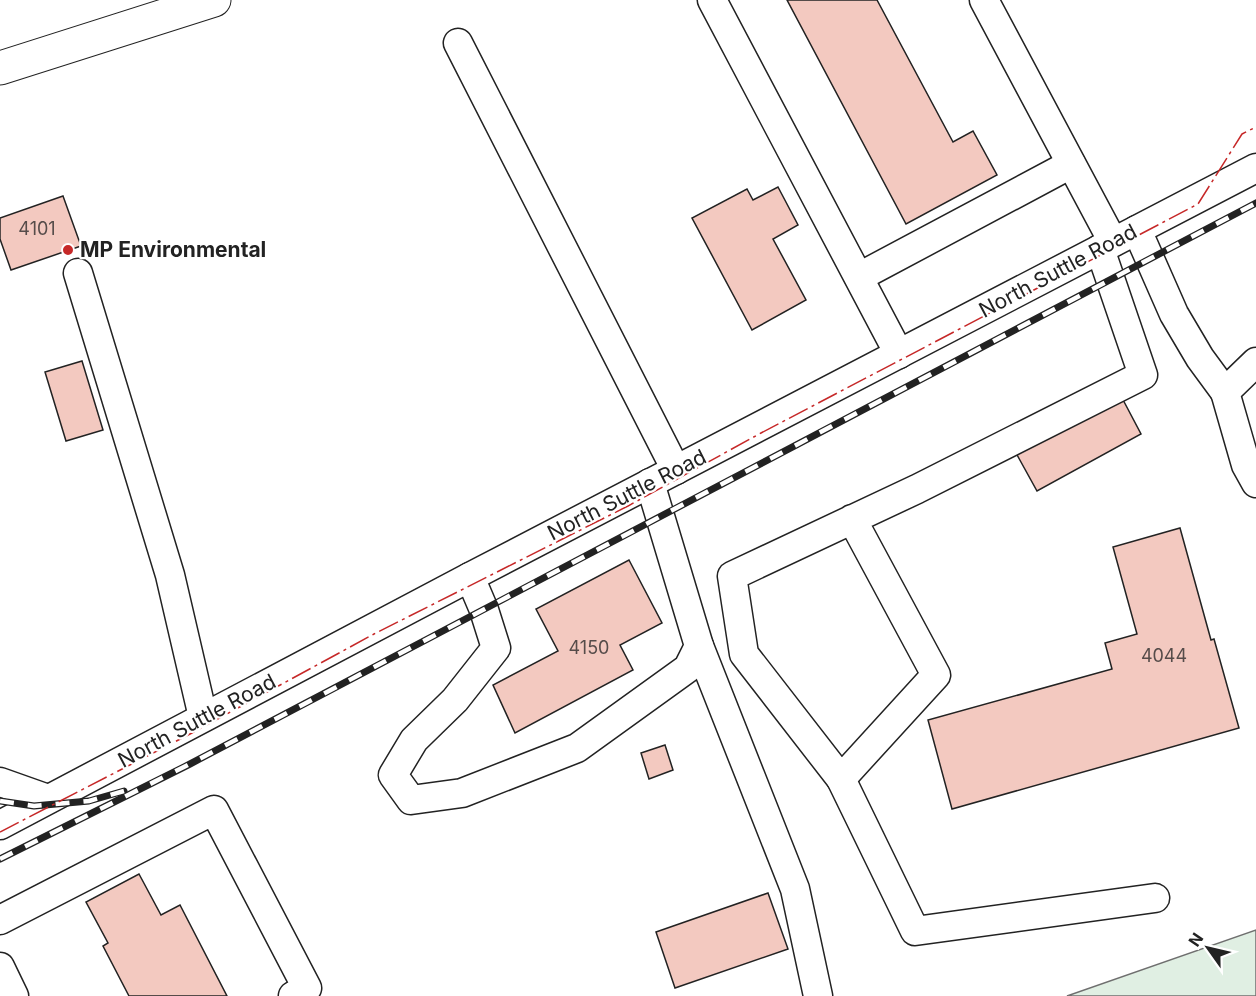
<svg xmlns="http://www.w3.org/2000/svg" width="1256" height="996" viewBox="0 0 1256 996" font-family="Inter,sans-serif">
<rect width="100%" height="100%" fill="#fff"/>
<polygon fill="#e0efe3" stroke="#6f6f6f" stroke-width="1.5" points="1256,930 1256,996 1067,996"/>
<g fill="#f3c9c0" stroke="#222" stroke-width="1.5">
<polygon points="787,0 877,0 953,142 973,131 997,175 906,224"/>
<polygon points="778,187 798,225 773,239 806,300 752,330 692,218 747,189 753,200"/>
<polygon points="63,196 81,246 11,270 0,239 0,218"/>
<polygon points="82,361 103,430 66,441 45,372"/>
<polygon points="1121,396 1141,434 1037,491 1016,453"/>
<polygon points="1180,528 1211,640 1214,639 1239,728 952,809 928,720 1112,669 1105,643 1137,634 1113,547"/>
<polygon points="629,560 662,623 620,645 633,670 515,733 493,685 558,651 536,609"/>
<polygon points="665,745 673,770 649,779 641,753"/>
<polygon points="139,874 161,915 180,905 227,996 129,996 103,946 108,943 86,902"/>
<polygon points="768,893 788,949 675,988 656,932"/>
</g>
<g fill="none" stroke-linecap="round" stroke-linejoin="round">
<g stroke="#222" stroke-width="31">
<g id="minor">
<polyline points="712,0 899,354"/>
<polyline points="984,0 1113,242"/>
<polyline points="458,43 676,470"/>
<polyline points="1137,230 1174,314 1200,358 1225,392"/>
<polyline points="78,273 170,575 203,717"/>
<polyline points="859,277 1071,164"/>
<polyline points="1256,362 1225,392 1246,465 1256,483"/>
<polyline points="852,519 936,675 841,779 744,654 732,576 917,489 1143,375 1100,249"/>
<polyline points="470,577 484,610 496,648 455,700 414,740 393,775 411,800 462,793 577,748 688,668 699,646 650,483"/>
<polyline points="699,646 795,889 818,996"/>
<polyline points="841,779 915,931 1155,898"/>
<polyline points="0,782 48,799"/>
<polyline points="0,825 470,577 1256,168"/>
<polyline points="0,920 214,810 307,988 293,996"/>
<polyline points="0,967 14,996"/>
</g>
</g>
<g stroke="#222" stroke-width="35">
<polyline id="major" points="0,68 214,0"/>
</g>
<use href="#minor" stroke="#fff" stroke-width="28"/>
<use href="#major" stroke="#fff" stroke-width="33"/>
<g stroke="#222" stroke-width="7">
<g id="rail">
<polyline points="0,801 34,806 89,801 124,791"/>
<polyline points="0,859 190,764 1256,203"/>
</g>
</g>
<use href="#rail" stroke="#fff" stroke-width="4.5" stroke-dasharray="14" stroke-linecap="butt"/>
<polyline stroke="#c62828" stroke-width="1.5" stroke-dasharray="21 4.5 3 4.5" stroke-linecap="butt" points="0,832 190,734 374,634 628,506 761,433 1198,204 1242,134 1256,127"/>
</g>
<circle fill="#c62828" stroke="#fff" stroke-width="2" cx="68" cy="250" r="6"/>
<g text-anchor="middle" stroke-width="4.5" stroke-linejoin="round" paint-order="stroke">
<g font-size="18" fill="#564c4a">
<text x="37" y="235">4101</text>
<text x="589" y="654">4150</text>
<text x="1164" y="662">4044</text>
</g>
<g font-size="21" font-weight="bold" fill="#222" stroke="#fff" text-anchor="start">
<text x="80" y="257">MP Environmental</text>
</g>
<g font-size="21" fill="#222" stroke="#fff">
<text transform="translate(1058 271) rotate(-28)" y="7">North Suttle Road</text>
<text transform="translate(627 495) rotate(-27)" y="7">North Suttle Road</text>
<text transform="translate(197 721) rotate(-28)" y="7">North Suttle Road</text>
</g>
</g>
<g transform="translate(1208 948) rotate(304)" stroke="#ffffff" stroke-width="4.5" paint-order="stroke">
<path d="M0-4.5L10 22L0 15L-10 22Z" fill="#222222"/>
<text y="-9" font-size="16" font-weight="bold" text-anchor="middle" fill="#222222">N</text>
</g>
</svg>
